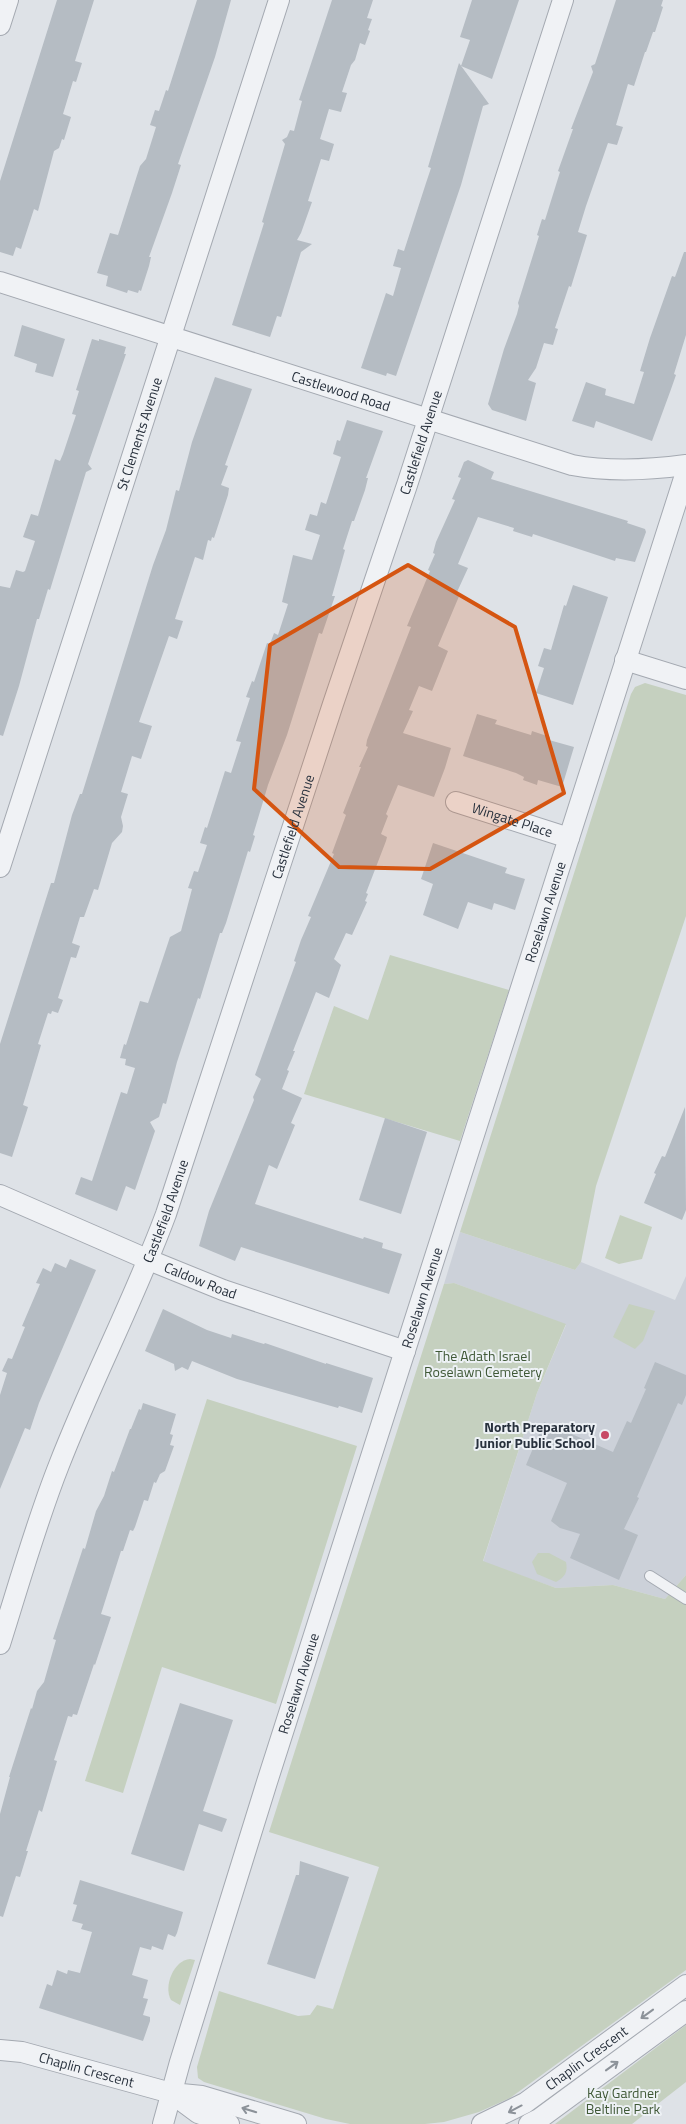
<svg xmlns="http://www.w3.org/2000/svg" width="686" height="2124" viewBox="0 0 686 2124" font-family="'Titillium Web',sans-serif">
<rect width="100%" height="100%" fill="#dee2e7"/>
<polygon fill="#ccd1d9" points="460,1232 575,1270 581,1262 675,1300 686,1276 686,1575 665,1599 613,1585 556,1588 483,1562 537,1393 566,1325 454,1283 444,1284"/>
<g fill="#c5d0bf">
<polygon points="645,683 686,695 686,916 596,1186 581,1262 575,1270 460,1232 631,694 635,687"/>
<polygon points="390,955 509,990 460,1141 304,1094 334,1006 368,1020"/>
<polygon points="620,1215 652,1227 642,1259 619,1264 605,1258"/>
<polygon points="454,1283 566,1324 537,1393 483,1561 556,1588 613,1585 665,1599 686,1575 686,1970 510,2098 479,2112 444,2122 425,2124 350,2124 326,2119 204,2082 198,2078 197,2067 219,1991 298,2016 310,2015 317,2005 333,2009 379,1867 269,1832 444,1284"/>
<polygon points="629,1304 655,1311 643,1341 635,1349 613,1337"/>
<polygon points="207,1399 357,1446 276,1704 162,1667 123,1793 85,1781"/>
<path d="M538 1553H549L566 1562C568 1572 565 1577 556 1582L537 1574 532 1562Z"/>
<path d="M190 1959 195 1960 180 2005 171 2000C163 1986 174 1960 190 1959Z"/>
<polygon points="686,2025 686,2082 632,2124 555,2124"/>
</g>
<g fill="#b5bcc3">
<polygon points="57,0 94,0 75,61 82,63 76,82 73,81 63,114 71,117 64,140 62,139 59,148 54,151 38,211 34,209 21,249 16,247 13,256 0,252 0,181"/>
<polygon points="197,0 231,0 215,57 178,164 181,165 172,193 149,257 151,257 149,266 141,291 139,290 138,293 128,290 127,293 106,286 108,276 97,273 110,233 118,235 140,166 146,159 156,127 150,125 155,110 159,111 166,90 168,91"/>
<polygon points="332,0 373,0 367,18 372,19 368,30 370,31 365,45 360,43 355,60 351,65 342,92 347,93 341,112 329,109 320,139 334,144 329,161 321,159 308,201 312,202 301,233 297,240 312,244 301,252 281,317 277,316 270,337 232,325 264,223 262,222 285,144 282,140 287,137 290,130 294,131 302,101 299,100"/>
<polygon points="472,0 519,0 492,79 461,66 470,40 460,37"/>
<polygon points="616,0 663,0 661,6 663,7 655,32 653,32 646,52 645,52 634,86 628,84 616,125 623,127 617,145 608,143 586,206 578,232 587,235 571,287 569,286 555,328 558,329 553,345 544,343 536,368 528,380 536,383 526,421 492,410 488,404 504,349 517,314 519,306 518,303 539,236 537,235 542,219 545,220 560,172 558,171 573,129 571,129 593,72 591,66 595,64"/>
<polygon points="459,63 489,104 483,106 461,185 396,376 387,373 386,376 361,368 386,293 393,296 401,268 393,266 398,249 404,251 426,183 431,168 428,167"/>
<polygon points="684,252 686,252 686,335 674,374 676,375 670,392 652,441 596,421 594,428 572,421 586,382 606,389 605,395 634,404 644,372 640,371 650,338 672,276 675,277"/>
<polygon points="22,325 65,339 53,377 35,372 37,364 14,356"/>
<polygon points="92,339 99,341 99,339 126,347 124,354 126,354 88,464 92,469 86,472 50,590 48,589 39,619 37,619 19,686 3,736 0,735 0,586 10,588 16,570 23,572 25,571 35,541 23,537 31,514 38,516 55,459 60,461 63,454 76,415 72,414 79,391 76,390"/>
<polygon points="215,377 252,389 225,465 228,466 221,485 229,488 228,495 214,538 212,537 211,541 208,540 203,560 195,557 175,619 183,621 177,639 169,636 139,722 152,726 141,759 132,756 121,792 128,794 121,817 123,826 122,832 112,843 98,890 94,889 84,917 80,917 72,943 80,946 76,958 71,957 58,998 63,1000 58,1013 52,1011 51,1014 48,1013 38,1044 41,1045 23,1105 28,1107 12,1157 0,1153 0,1044 51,883 54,883 72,815 80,794 82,794 153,565 166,530 176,490 179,491 192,442"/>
<polygon points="347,420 383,431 366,478 368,478 365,490 354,521 352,521 343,549 345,550 332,596 335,596 322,634 319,633 287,735 268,785 253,835 255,836 250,852 248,851 226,923 222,933 220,933 200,999 198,998 177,1062 166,1104 163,1103 159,1117 150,1122 155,1131 135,1190 126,1186 117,1211 75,1194 81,1177 92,1181 121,1092 127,1094 135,1068 125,1065 126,1059 120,1058 124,1044 126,1045 140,1001 148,1003 170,937 181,931 192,889 188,888 194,871 198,872 207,845 200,843 205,827 207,828 225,771 231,773 241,742 236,741 250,698 246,697 252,681 254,682 267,643 270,644 274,633 278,635 288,604 282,602 293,555 312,560 320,535 305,530 310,514 317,516 321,502 326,504 341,457 333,454 337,440 340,441"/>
<polygon points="468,460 494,472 491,479 628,521 627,523 645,529 646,532 635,562 616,558 615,561 533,534 532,537 513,531 514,528 478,517 458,564 468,568 457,592 460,594 438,646 448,651 432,691 419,686 409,710 413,711 403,733 451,748 445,768 434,797 398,785 386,814 388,816 381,834 387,837 386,841 366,893 368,894 365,901 367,902 352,935 346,933 334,959 341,965 335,982 329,998 316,992 293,1051 295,1051 287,1070 289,1071 282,1089 302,1098 291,1123 295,1125 277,1169 269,1165 255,1204 363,1239 364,1237 383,1243 382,1248 402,1254 389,1294 241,1247 235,1261 199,1246 209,1211 254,1100 253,1097 261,1079 255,1075 296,962 294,961 301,940 311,917 308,916 334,854 332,853 346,815 343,813 361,767 359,767 368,747 366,746 367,740 411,627 407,626 430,571 428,570 435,554 433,553 436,542 455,500 452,499 461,478 458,477 464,462"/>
<polygon points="573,585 608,597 573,705 536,693 544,668 538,666 544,648 551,650 564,605 566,606"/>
<polygon points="477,714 497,720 495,724 531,735 532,731 550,737 549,740 574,747 562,787 538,780 537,785 523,780 524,777 516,773 463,756"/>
<polygon points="433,843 507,868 505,873 525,879 515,910 494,903 492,910 468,902 458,929 423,915 433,884 421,879"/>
<polygon points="685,1107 686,1210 682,1220 644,1203 656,1174 654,1173 662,1156 665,1157"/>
<polygon points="385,1118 427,1132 401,1214 359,1200"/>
<polygon points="70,1259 96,1270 39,1403 30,1430 25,1428 0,1489 0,1395 7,1373 2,1371 8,1358 12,1359 25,1327 22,1326 40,1284 36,1283 43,1268 51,1272 55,1263 66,1268"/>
<polygon points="163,1309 207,1330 231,1338 232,1334 264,1344 265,1343 326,1364 326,1363 373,1378 362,1413 339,1406 338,1408 237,1379 192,1361 188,1370 182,1367 175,1371 174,1364 145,1351"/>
<polygon points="655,1362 686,1375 686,1395 682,1405 678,1403 637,1497 639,1498 624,1529 638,1535 619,1580 570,1558 580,1534 560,1528 551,1521 567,1483 526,1465 544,1422 613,1452 627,1421 631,1423 646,1389 644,1388"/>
<polygon points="143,1403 176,1414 170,1434 173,1435 170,1445 174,1446 165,1471 160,1474 156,1483 154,1482 148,1501 144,1500 135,1527 133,1531 130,1530 123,1551 121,1551 101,1614 111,1617 95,1665 94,1664 77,1715 73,1714 72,1717 68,1716 54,1760 57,1761 42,1812 39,1810 26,1851 28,1851 20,1877 16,1876 3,1917 0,1916 0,1814 10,1777 9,1777 31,1708 32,1709 37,1691 44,1682 56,1640 53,1639 83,1548 85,1549 96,1511 104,1496 112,1471 114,1472 130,1429 131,1429 139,1409 141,1410"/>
<polygon points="180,1703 233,1720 203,1811 227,1819 222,1832 199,1824 184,1871 131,1854"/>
<polygon points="300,1861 349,1877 315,1979 267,1964 296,1875 299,1875"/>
<polygon points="80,1880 183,1912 177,1933 175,1937 168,1934 163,1950 152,1946 151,1950 140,1947 132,1975 148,1980 143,1998 148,1999 143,2015 150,2017 150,2021 143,2041 39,2008 47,1984 52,1986 57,1970 67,1974 68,1970 80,1973 92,1932 81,1929 83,1924 72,1921 77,1905 73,1904"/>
</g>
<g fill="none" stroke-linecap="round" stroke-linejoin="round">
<g stroke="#a4a9b1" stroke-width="12">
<polyline id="service" points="650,1576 686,1599"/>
</g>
<g stroke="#a4a9b1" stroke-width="22">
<g id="minor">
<polyline points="0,25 8,0"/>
<path id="s1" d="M0 282 572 465C609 472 649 470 686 465"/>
<polyline points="625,660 686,679"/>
<path id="s2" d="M456 802 569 838"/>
<path id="s3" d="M0 867 279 0"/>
<path id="s4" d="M0 1195 149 1260 223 1290 405 1351"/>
<path id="s5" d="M0 1644C19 1584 36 1523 59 1465 92 1380 134 1300 166 1214L333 704 407 485 563 0"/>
<path id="s6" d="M0 2050 22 2052 171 2093 202 2096 296 2124"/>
<polyline points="171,2093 198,2113 229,2124"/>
<path id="s7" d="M163 2124 180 2062 267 1782 686 472"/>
<path id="s8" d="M482 2124 525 2103 686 1985"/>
<polyline points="529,2124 539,2119 686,2011"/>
</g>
</g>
<use href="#service" stroke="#f0f2f5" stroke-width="10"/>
<use href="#minor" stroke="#f0f2f5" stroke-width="20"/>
</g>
<defs><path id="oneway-shaft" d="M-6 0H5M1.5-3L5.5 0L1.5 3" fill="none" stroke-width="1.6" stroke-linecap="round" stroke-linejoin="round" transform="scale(1.25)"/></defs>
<g stroke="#8c9299">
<use href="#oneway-shaft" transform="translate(647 2014) rotate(144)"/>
<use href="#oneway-shaft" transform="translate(612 2066) rotate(-36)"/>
<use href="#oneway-shaft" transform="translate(515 2109) rotate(152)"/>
<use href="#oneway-shaft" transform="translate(249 2110) rotate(-163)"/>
</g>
<path fill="#d55511" fill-opacity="0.2" stroke="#d55511" stroke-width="4" stroke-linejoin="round" d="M408 565 515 627 564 793 430 869 339 867 254 789 270 645Z"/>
<circle fill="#c74864" stroke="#edf1f5" stroke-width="2" cx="605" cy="1435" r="5"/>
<g text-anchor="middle" stroke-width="4" stroke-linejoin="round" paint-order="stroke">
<g font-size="14" fill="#28313d" stroke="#edf1f5">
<text dy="5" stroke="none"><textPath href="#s1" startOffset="358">Castlewood Road</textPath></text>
<text dy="5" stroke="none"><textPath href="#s3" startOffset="455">St Clements Avenue</textPath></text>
<text dy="5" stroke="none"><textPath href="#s5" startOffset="1274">Castlefield Avenue</textPath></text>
<text dy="5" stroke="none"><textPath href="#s2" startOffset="59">Wingate Place</textPath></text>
<text dy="5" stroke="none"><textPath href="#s5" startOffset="869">Castlefield Avenue</textPath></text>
<text dy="5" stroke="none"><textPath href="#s7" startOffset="1271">Roselawn Avenue</textPath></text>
<text dy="5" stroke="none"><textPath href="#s5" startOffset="464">Castlefield Avenue</textPath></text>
<text dy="5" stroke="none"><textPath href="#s4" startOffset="218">Caldow Road</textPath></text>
<text dy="5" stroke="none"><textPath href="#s7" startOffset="866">Roselawn Avenue</textPath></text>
<text dy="5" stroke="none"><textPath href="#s7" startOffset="461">Roselawn Avenue</textPath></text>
<text dy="5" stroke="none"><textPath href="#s8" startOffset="124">Chaplin Crescent</textPath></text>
<text dy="5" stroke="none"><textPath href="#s6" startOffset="89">Chaplin Crescent</textPath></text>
</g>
<g font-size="14" fill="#3f5836" stroke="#edf1f5">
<text x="483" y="1361">The Adath Israel<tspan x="483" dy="16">Roselawn Cemetery</tspan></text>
<text x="623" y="2098">Kay Gardner<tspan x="623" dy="16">Beltline Park</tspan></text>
</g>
<g font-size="14" font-weight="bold" fill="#28313d" stroke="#edf1f5" text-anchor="end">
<text x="595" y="1432">North Preparatory<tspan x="595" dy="16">Junior Public School</tspan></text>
</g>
</g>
</svg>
